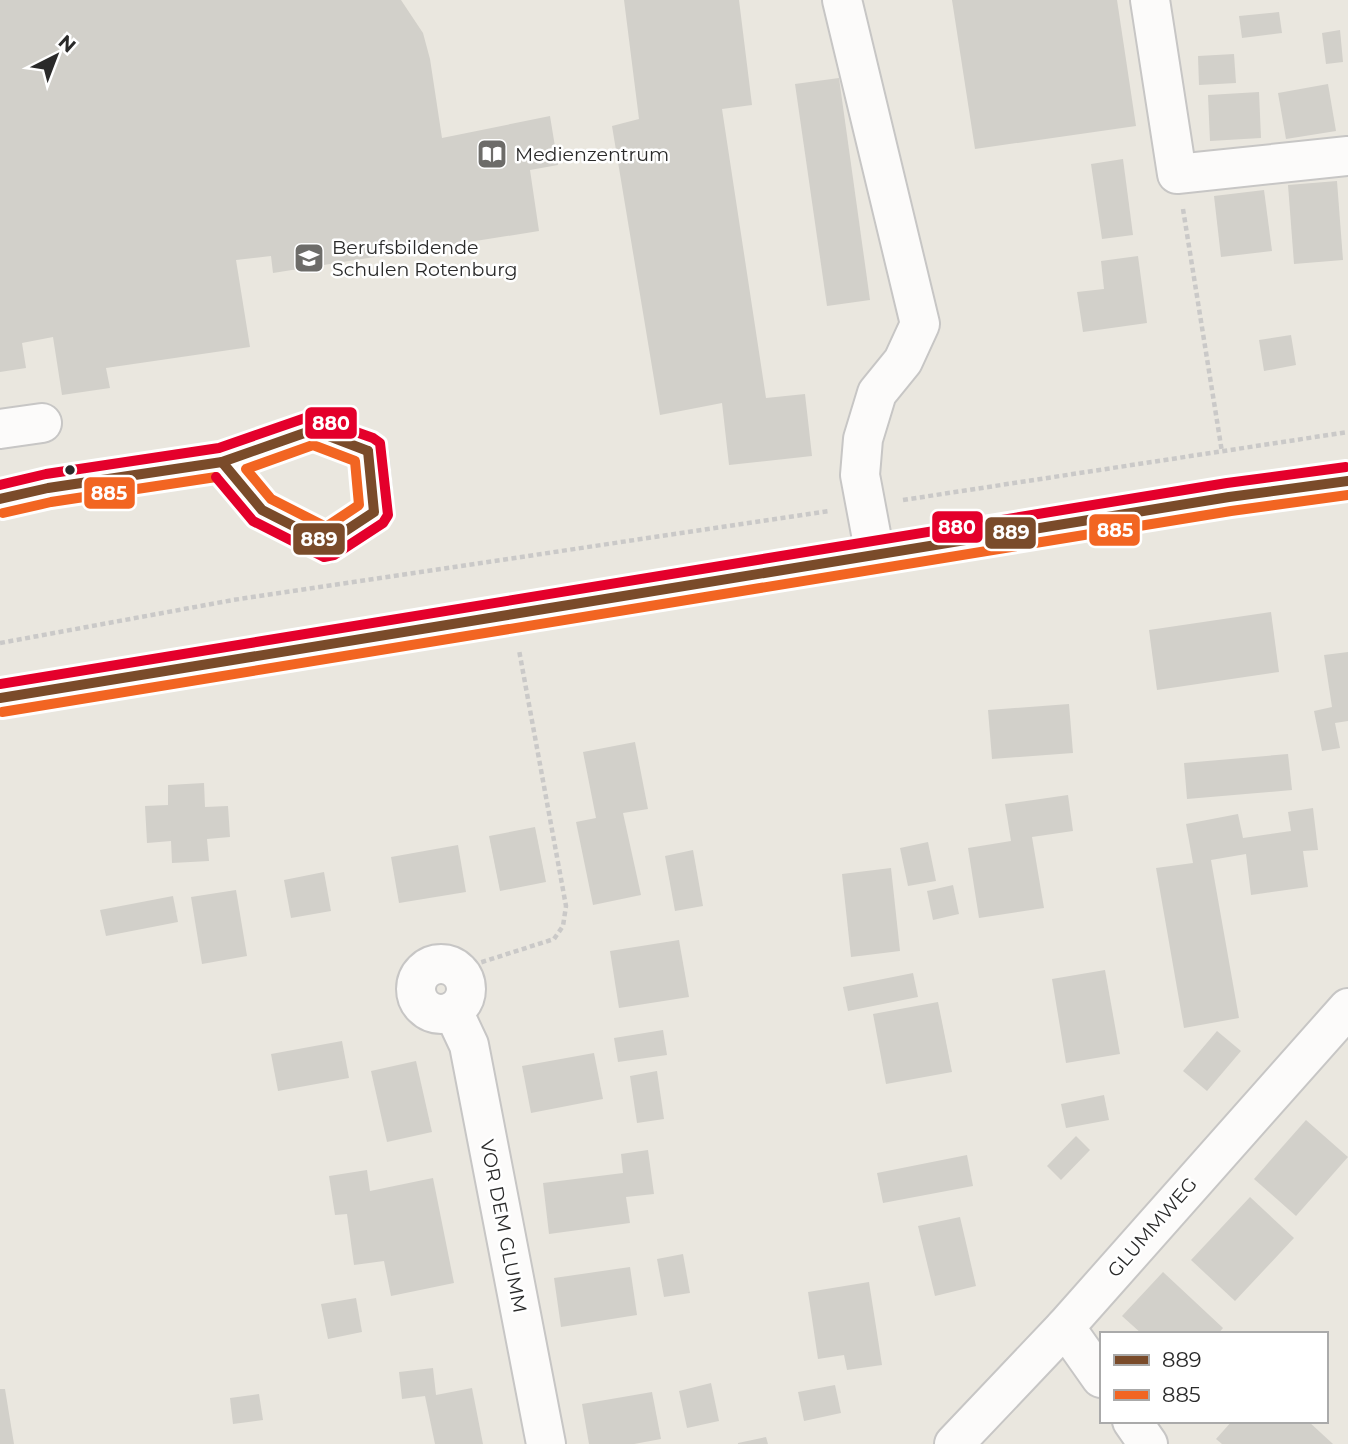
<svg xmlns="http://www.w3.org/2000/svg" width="1348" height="1444" viewBox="0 0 1348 1444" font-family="Montserrat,sans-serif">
<rect width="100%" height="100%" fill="#eae7df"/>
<g fill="#d2d0ca">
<polygon points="0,0 401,0 423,33 430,59 442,138 550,116 558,165 530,170 539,231 273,273 271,256 236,260 250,347 106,368 110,388 62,395 53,337 22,343 26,368 0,372"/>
<polygon points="624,0 739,0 752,105 722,109 766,398 805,394 812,456 729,465 722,403 660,415 612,126 639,119"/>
<polygon points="952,0 1117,0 1136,126 975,149"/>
<polygon points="1279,12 1282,33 1242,38 1239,16"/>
<polygon points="1340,30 1343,62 1326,64 1322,33"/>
<polygon points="1234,54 1236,83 1199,85 1198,56"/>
<polygon points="839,78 870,300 827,306 795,84"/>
<polygon points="1328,84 1336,131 1286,139 1278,93"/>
<polygon points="1259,92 1261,138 1210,141 1208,95"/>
<polygon points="1123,159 1133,235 1102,239 1091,164"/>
<polygon points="1337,181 1343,260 1294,264 1288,185"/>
<polygon points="1264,190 1272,251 1221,257 1214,196"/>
<polygon points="1138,256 1147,323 1083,332 1077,292 1104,289 1101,261"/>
<polygon points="1291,335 1296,365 1264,371 1259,340"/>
<polygon points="1271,612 1279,672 1157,690 1149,630"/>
<polygon points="1348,652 1348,721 1335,723 1340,748 1322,751 1314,711 1332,707 1324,655"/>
<polygon points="1069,704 1073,753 992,759 988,710"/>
<polygon points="635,742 648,809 623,813 641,895 593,905 576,822 596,818 583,752"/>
<polygon points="1288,754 1292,790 1187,799 1184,763"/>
<polygon points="204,783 205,807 228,806 230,837 207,839 209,861 172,863 171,841 147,843 145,806 168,805 168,785"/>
<polygon points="1068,795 1073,831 1032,837 1044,908 979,918 968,848 1011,841 1005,804"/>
<polygon points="1313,808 1318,850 1303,851 1308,887 1251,895 1246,854 1211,860 1239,1018 1184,1028 1156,868 1193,863 1186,824 1238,814 1243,838 1291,831 1288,812"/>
<polygon points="535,827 546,882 500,891 489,836"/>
<polygon points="928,842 936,881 908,886 900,848"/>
<polygon points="458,845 466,892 399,903 391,857"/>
<polygon points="693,850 703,906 675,911 665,856"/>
<polygon points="891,868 900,951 851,957 842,874"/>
<polygon points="324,872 331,911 291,918 284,880"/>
<polygon points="953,885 959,914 933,920 927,891"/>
<polygon points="236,890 247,956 202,964 191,897"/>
<polygon points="173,896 178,922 106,936 100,910"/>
<polygon points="679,940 689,997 619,1008 610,951"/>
<polygon points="1105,970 1120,1054 1066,1063 1052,979"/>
<polygon points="913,973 918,997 848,1011 843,987"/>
<polygon points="938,1002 952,1072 886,1084 873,1014"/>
<polygon points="663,1030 667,1055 618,1062 614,1038"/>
<polygon points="1217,1031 1241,1051 1207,1091 1183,1071"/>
<polygon points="342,1041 349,1078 278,1091 271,1054"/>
<polygon points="594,1053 603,1099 531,1113 522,1066"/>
<polygon points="416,1061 432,1132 387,1142 371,1071"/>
<polygon points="657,1071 664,1119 637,1123 630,1076"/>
<polygon points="1104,1095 1109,1120 1066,1128 1061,1104"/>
<polygon points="1306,1120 1348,1157 1296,1216 1254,1179"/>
<polygon points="1076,1136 1090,1150 1061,1180 1047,1166"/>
<polygon points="648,1150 654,1194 626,1197 630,1223 549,1234 543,1183 623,1173 621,1154"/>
<polygon points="967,1155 973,1186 883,1203 877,1173"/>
<polygon points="367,1170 370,1191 433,1178 454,1283 391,1296 384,1261 354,1265 347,1214 335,1215 329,1176"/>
<polygon points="1250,1197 1294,1238 1235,1301 1191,1260"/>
<polygon points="960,1217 976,1286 935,1296 918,1226"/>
<polygon points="683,1254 690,1293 664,1297 657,1259"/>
<polygon points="630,1267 637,1315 561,1327 554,1278"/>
<polygon points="1163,1272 1223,1328 1218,1334 1142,1334 1122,1316"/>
<polygon points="869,1282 882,1365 847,1370 844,1355 818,1359 808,1292"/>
<polygon points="356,1298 362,1332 328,1339 321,1304"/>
<polygon points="433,1368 436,1395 472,1388 483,1444 435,1444 425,1396 402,1399 399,1372"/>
<polygon points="711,1383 719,1421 687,1428 679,1391"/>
<polygon points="835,1385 841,1413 804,1421 798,1392"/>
<polygon points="0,1389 5,1389 14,1444 0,1444"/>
<polygon points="652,1392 661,1439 634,1444 589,1444 582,1404"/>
<polygon points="259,1394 263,1420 233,1424 230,1398"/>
<polygon points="1232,1421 1308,1421 1333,1444 1222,1444 1216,1439"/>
<polygon points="766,1437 768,1444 738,1444 738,1443"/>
</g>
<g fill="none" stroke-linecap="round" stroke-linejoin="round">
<g stroke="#c7c6c5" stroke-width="42">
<g id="minor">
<polyline points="842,0 920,324 903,361 877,393 863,439 860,475 875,555"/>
<polyline points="1150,0 1177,174 1348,156"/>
<polyline points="0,429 42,423"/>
<polyline points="0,499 48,488 222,462 313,430 368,451 374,512 327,543 262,510 222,462"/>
<circle cx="441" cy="989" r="25"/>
<polyline points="453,1011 469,1045 546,1444"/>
<polyline points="1065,1327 1101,1378"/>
<polyline points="1132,1421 1148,1444"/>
<polyline points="954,1444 1065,1327 1348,1008"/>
</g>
</g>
<g stroke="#c5c4c1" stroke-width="42">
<polyline id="major" points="0,698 1229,497 1348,481"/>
</g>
<g stroke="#cac9c8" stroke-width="4.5" stroke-dasharray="5 3.5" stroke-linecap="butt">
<polyline points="1183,209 1222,452"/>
<polyline points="903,500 1348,432"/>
<polyline points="0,643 233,600 829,511"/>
<polyline points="457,970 554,939 563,926 566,906 519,650"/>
</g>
<use href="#minor" stroke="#fcfbfa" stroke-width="38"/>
<use href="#major" stroke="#e8e5d2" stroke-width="38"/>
<g stroke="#fff" stroke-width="16">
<g id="bus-1">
<polyline points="222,462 262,510 327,543 374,512 368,451"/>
<polyline points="0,499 48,488 222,462 313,430 368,451"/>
<polyline points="0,698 1229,497 1348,481"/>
</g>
</g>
<g stroke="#fff" stroke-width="16">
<g id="bus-2">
<polygon points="313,445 355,461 359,505 326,527 271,499 246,469"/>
<polyline points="3,513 51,502 216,477"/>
<polyline points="2,712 1231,511 1348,495"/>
</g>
</g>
<g stroke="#fff" stroke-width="16">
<g id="bus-3">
<polyline points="0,485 46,474 219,448 311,416 373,438 380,443 388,515 383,523 334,555 324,557 253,521 216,477"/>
<polyline points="0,684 1227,483 1346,467"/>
</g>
</g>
<use href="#bus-1" stroke="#7a4b2a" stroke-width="10"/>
<use href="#bus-2" stroke="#f26522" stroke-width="10"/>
<use href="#bus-3" stroke="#e4002b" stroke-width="10"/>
</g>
<defs>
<g id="library-square" transform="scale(1.575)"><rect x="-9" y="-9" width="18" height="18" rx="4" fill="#6d6c69" stroke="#fff"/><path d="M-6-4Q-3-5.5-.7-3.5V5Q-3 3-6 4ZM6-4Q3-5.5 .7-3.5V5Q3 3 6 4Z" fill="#fff"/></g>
<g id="school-square" transform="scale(1.575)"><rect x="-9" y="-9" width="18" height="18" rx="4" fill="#6d6c69" stroke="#fff"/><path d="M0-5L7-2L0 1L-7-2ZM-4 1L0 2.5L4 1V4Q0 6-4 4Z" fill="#fff"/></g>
</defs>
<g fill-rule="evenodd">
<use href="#library-square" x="492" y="154"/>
<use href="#school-square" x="309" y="258"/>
</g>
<circle fill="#2a2a2a" stroke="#fff" stroke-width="2.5" cx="70" cy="470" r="6"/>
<g text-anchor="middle" stroke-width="5" stroke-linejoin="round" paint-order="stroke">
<g font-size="19" fill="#2a2a2a" stroke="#fff" text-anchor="start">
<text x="515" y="161">Medienzentrum</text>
<text x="332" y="254">Berufsbildende<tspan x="332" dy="22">Schulen Rotenburg</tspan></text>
</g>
<g font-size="19" fill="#2a2a2a" stroke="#fff">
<text transform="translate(504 1226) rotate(79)" y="7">VOR DEM GLUMM</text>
<text transform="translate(1152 1227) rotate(-49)" y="7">GLUMMWEG</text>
</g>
</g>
<g stroke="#fff" stroke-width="2.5">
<rect x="304" y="406" width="54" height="34" rx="7" fill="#e4002b"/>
<rect x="83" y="476" width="53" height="34" rx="7" fill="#f26522"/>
<rect x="931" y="510" width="53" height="34" rx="7" fill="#e4002b"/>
<rect x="1088" y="513" width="53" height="34" rx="7" fill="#f26522"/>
<rect x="984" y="516" width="53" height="34" rx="7" fill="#7a4b2a"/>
<rect x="292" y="522" width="54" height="34" rx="7" fill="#7a4b2a"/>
</g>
<g font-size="19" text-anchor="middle" font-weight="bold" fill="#fff">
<text x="331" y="430">880</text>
<text x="109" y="500">885</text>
<text x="957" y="534">880</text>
<text x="1115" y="537">885</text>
<text x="1011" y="539">889</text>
<text x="319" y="546">889</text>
</g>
<rect x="1100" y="1332" width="228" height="91" fill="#ffffff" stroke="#aaaaaa" stroke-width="2"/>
<rect x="1114" y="1355" width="35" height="10" fill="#7a4b2a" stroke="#aaaaaa" stroke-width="2"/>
<text x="1162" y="1367" font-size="21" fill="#2a2a2a">889</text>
<rect x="1114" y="1390" width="35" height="10" fill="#f26522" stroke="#aaaaaa" stroke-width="2"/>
<text x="1162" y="1402" font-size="21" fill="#2a2a2a">885</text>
<g transform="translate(56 56) rotate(42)" stroke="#ffffff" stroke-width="5" paint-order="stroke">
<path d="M0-5L12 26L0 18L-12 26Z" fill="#2a2a2a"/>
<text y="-10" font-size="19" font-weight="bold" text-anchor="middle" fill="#2a2a2a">N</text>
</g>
</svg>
